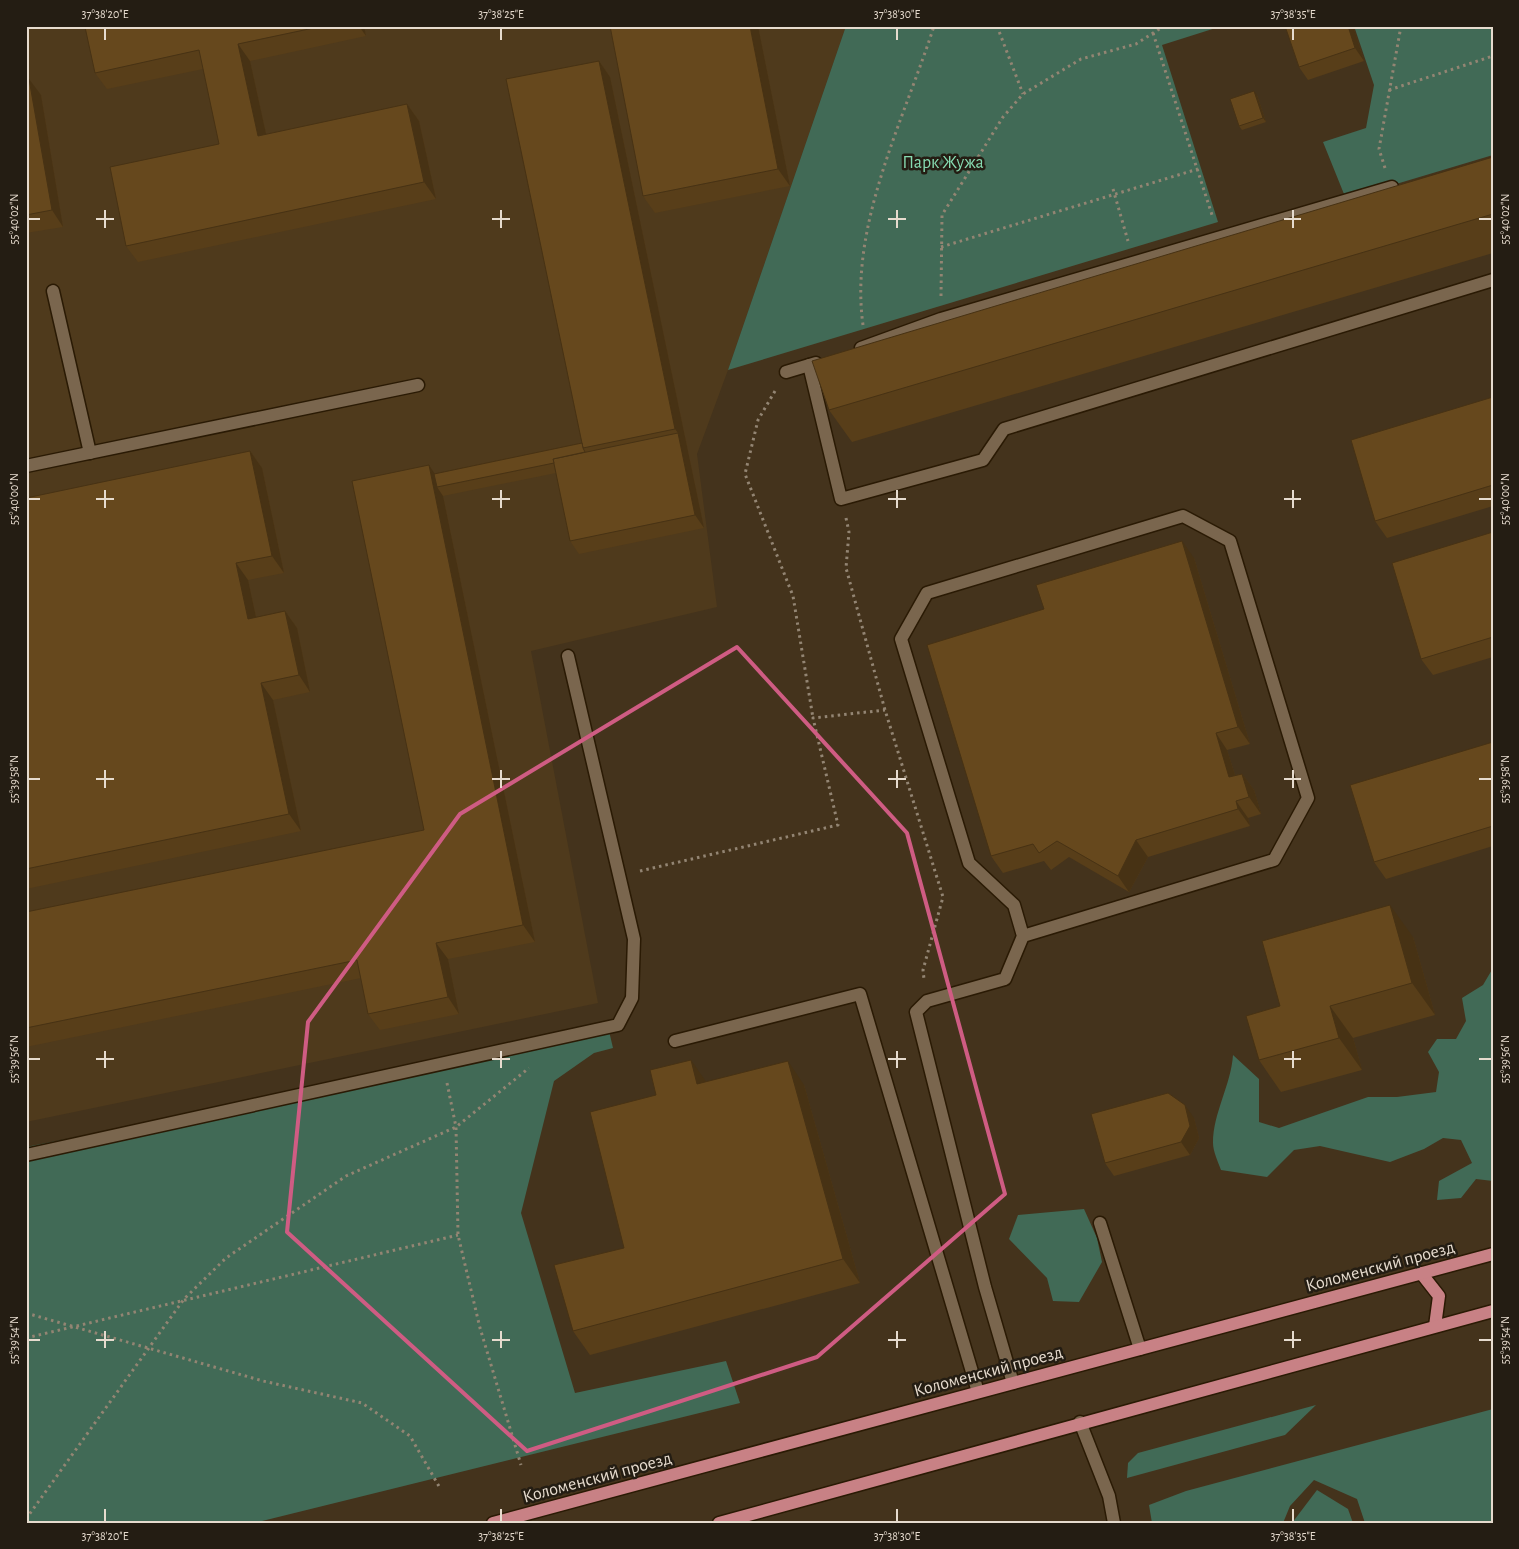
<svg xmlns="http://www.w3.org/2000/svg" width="1519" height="1549" viewBox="0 0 1519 1549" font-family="'Alegreya Sans',sans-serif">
<rect width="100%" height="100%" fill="#44331c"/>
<polygon fill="#4f3a1c" points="26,26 846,26 728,370 697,454 717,607 531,651 598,1003 26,1122"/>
<g fill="#416a56">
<polygon points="846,26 1222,26 1162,45 1218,222 728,370"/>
<polygon points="1354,26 1493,26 1493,155 1346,199 1323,142 1366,128 1374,85"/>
<path d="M1493 968V1181L1476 1179 1461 1198 1437 1200 1439 1181 1472 1163 1461 1140 1443 1138 1424 1149 1390 1162 1320 1146 1294 1150 1267 1177 1221 1170C1218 1162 1213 1151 1213 1143 1213 1113 1231 1085 1233 1055L1259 1079V1122L1279 1128 1368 1097H1397L1436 1092 1439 1072 1428 1052 1437 1039H1456L1466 1021 1462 998 1483 985Z"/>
<polygon points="609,1031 613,1048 594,1053 554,1081 521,1213 575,1393 726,1361 740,1403 254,1523 26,1523 26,1147"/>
<polygon points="1084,1209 1097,1238 1102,1262 1079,1302 1053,1301 1047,1278 1009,1239 1018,1215"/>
<polygon points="1316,1405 1285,1435 1127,1478 1128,1463 1138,1453"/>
<polygon points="1493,1409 1493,1523 1365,1523 1357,1499 1314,1480 1290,1506 1283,1523 1152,1523 1149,1505 1186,1491"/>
<polygon points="1317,1490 1348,1509 1353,1523 1292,1523"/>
</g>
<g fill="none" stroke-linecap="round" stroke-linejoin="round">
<g stroke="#2a1a04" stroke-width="15">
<g id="minor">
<polyline points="53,291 90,453"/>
<polyline points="861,348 941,319 1392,187"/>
<polyline points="809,365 841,499 983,460 1004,429 1493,280"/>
<polyline points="786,372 816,363"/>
<polyline points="26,466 418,385"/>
<polyline points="675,1041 860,994 978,1392"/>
<polyline points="26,1155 618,1025 632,998 634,939 568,656"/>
<polyline points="1100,1223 1140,1349"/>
<polyline points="1013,1383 985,1287 916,1012 927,1001 1005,979 1023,936 1014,905 969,863 901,639 927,593 1183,516 1230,541 1308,798 1274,860 1023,936"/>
<polyline points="1080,1422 1109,1496 1114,1523"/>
</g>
</g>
<g stroke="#2a1a04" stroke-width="15">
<g id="major">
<polyline points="1421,1273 1439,1296 1435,1326"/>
<polyline points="493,1523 1493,1254"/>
<polyline points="719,1523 1493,1311"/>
</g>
</g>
<g stroke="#938573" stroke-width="3" stroke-dasharray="2.5 4" stroke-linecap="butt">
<polyline points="997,26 1023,94"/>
<polyline points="1153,33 1213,218"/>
<polyline points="1389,90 1493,56"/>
<polyline points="1385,168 1379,149 1401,26"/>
<polyline points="1113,189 1128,241"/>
<polyline points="941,247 1198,169"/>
<polyline points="941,296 942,215 1003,117 1023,94 1081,59 1136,44 1164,26"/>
<path d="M863 325C849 225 904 120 934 26"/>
<polyline points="775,391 758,420 745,474 793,596 813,718"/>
<polyline points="846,518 849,532 846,568 885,710 943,897 923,970 924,979"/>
<polyline points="640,871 838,825 813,718 885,710"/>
<polyline points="447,1083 456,1127 458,1235 480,1328 521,1465"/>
<polyline points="26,1313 263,1381 362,1403 410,1436 440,1488"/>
<polyline points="26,1338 458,1235"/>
<polyline points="26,1519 184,1299 226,1258 346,1176 456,1127 529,1068"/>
</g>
<use href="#minor" stroke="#7a664e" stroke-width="12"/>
<use href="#major" stroke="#c88185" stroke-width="12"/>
</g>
<g fill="#583e19">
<polygon points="87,26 364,26 366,36 250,61 266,134 407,104 419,121 436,199 138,262 126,246 219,144 203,69 107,89 95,73"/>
<polygon points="610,26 758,26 790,186 655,213 643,196"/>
<polygon points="1353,26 1364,61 1308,80 1299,67"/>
<polygon points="599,61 610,77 704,528 579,554 570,541 556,473 443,496 535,942 448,959 459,1014 380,1030 368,1014 361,978 26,1047 26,912 424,830 434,474 582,443"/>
<polygon points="26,79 41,95 63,227 26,233"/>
<polygon points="1257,95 1266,122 1242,130 1239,126"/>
<polygon points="1493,157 1493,253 852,442 829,410"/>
<polygon points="1493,397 1493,506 1387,538 1375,521"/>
<polygon points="250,451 262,468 284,573 248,580 256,617 285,611 297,628 310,692 273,700 301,831 26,889 26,498"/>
<polygon points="1493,532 1493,657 1433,675 1421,659"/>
<polygon points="1194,558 1250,744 1227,750 1235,775 1242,774 1254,790 1261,814 1248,818 1250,826 1148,857 1129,892 1069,857 1051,870 1044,861 1003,873 991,856 1044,609"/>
<polygon points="1493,742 1493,846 1386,879 1374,862"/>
<polygon points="1413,937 1435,1015 1353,1038 1362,1070 1281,1092 1259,1060 1280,1006"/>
<polygon points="706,1082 804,1085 860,1283 590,1355 573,1331 624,1248"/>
<polygon points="1194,1118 1199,1138 1190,1155 1114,1176 1105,1163"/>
</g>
<g fill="#473214">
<polygon points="359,26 364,26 366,36"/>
<polygon points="750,26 758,26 790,186 778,169"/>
<polygon points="1348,26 1353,26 1364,61 1355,48"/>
<polygon points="238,44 250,61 270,152 258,136"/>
<polygon points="599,61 610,77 704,528 695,515 678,433 675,429"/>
<polygon points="29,79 41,95 63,227 52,210"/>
<polygon points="1254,91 1257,95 1266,122 1263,118"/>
<polygon points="407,104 419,121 436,199 424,182"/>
<polygon points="250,451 262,468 284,573 272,556"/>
<polygon points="429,465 440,482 437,487 443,496 535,942 523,925"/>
<polygon points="1182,541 1194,558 1250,744 1238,727"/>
<polygon points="236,563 248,580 260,636 248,619"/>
<polygon points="285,611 297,628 310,692 299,675"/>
<polygon points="261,683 273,700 301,831 289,814"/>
<polygon points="1216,733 1227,750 1241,794 1229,777"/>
<polygon points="1242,774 1254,790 1261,814 1249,797"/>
<polygon points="1236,801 1248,818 1250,826 1238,809"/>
<polygon points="1136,840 1148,857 1129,892 1118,876"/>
<polygon points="1390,905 1413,937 1435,1015 1412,983"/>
<polygon points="436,943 448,959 459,1014 448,997"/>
<polygon points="1330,1006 1353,1038 1362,1070 1339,1038"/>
<polygon points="691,1060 707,1083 697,1084"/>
<polygon points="788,1061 804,1085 860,1283 843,1259"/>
<polygon points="1185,1105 1194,1118 1199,1138 1190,1155 1181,1142"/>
</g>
<g fill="#66481d" stroke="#473214">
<polygon points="87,26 323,26 238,44 258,136 407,104 424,182 126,246 110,167 219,144 199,50 95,73 85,27"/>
<polygon points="610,26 750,26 778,169 643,196"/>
<polygon points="1285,26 1348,26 1355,48 1299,67"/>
<polygon points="599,61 675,429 583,448 506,79"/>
<polygon points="26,79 29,79 52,210 26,215"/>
<polygon points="1254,91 1263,118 1239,126 1230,99"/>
<polygon points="1493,157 1493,214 829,410 812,361"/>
<polygon points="1493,397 1493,485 1375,521 1351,440"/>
<polygon points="678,433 695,515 570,541 553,459"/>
<polygon points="582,443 583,448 585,452 553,459 554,463 437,487 434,474"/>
<polygon points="250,451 272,556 236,563 248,619 285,611 299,675 261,683 289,814 26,869 26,498"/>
<polygon points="429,465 523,925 436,943 448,997 368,1014 357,960 26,1028 26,912 424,830 352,481"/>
<polygon points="1493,532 1493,637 1421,659 1392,563"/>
<polygon points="1182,541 1238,727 1216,733 1229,777 1242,774 1249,797 1236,801 1238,809 1136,840 1118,876 1057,841 1039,853 1033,844 991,856 927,645 1044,609 1036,585"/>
<polygon points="1493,742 1493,826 1374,862 1350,785"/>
<polygon points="1390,905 1412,983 1330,1006 1339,1038 1259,1060 1246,1016 1280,1006 1262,941"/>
<polygon points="691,1060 697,1084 788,1061 843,1259 573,1331 554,1265 624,1248 590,1112 656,1095 650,1070"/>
<polygon points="1168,1093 1185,1105 1190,1126 1181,1142 1105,1163 1091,1114"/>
</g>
<path fill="none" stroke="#cf5c83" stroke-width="4" stroke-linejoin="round" d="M737 647 907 833 1005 1194 817 1357 527 1451 287 1232 308 1022 460 814Z"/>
<path fill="none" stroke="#e6dbce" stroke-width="2" d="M105 28V40M501 28V40M897 28V40M1293 28V40M105 210V228M501 210V228M897 210V228M1293 210V228M28 219H40M96 219H114M492 219H510M888 219H906M1284 219H1301M1479 219H1492M105 490V508M501 490V508M897 490V508M1293 490V508M28 499H40M96 499H114M492 499H510M888 499H906M1284 499H1301M1479 499H1492M105 770V788M501 770V788M897 770V788M1293 770V788M28 779H40M96 779H114M492 779H510M888 779H906M1284 779H1301M1479 779H1492M105 1051V1068M501 1051V1068M897 1051V1068M1293 1051V1068M28 1059H40M96 1059H114M492 1059H510M888 1059H906M1284 1059H1301M1479 1059H1492M105 1331V1348M501 1331V1348M897 1331V1348M1293 1331V1348M28 1340H40M96 1340H114M492 1340H510M888 1340H906M1284 1340H1301M1479 1340H1492M105 1509V1522M501 1509V1522M897 1509V1522M1293 1509V1522"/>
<g text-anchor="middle" stroke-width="5" stroke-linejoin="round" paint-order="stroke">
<g font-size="18" fill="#87dcb2" stroke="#241d13">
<text x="943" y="168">Парк Жужа</text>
</g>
<g font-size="18" fill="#e6dbce" stroke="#241d13">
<text transform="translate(1380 1266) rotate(-15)" y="6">Коломенский проезд</text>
<text transform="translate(988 1371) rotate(-15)" y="6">Коломенский проезд</text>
<text transform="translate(597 1477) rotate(-15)" y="6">Коломенский проезд</text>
</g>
</g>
<rect width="1519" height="1549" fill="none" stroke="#241d13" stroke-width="55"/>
<rect x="28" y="28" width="1464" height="1494" fill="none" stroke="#e6dbce" stroke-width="2"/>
<g font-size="12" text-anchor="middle" fill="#e6dbce">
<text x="105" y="18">37°38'20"E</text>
<text x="501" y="18">37°38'25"E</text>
<text x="897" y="18">37°38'30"E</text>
<text x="1293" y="18">37°38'35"E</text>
<text transform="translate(14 219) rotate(-90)" y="4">55°40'02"N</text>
<text transform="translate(1505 219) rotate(-90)" y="4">55°40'02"N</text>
<text transform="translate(14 499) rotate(-90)" y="4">55°40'00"N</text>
<text transform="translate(1505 499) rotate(-90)" y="4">55°40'00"N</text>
<text transform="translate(14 779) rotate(-90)" y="4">55°39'58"N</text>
<text transform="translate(1505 779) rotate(-90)" y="4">55°39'58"N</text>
<text transform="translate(14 1059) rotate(-90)" y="4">55°39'56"N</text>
<text transform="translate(1505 1059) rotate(-90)" y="4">55°39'56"N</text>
<text transform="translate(14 1340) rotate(-90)" y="4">55°39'54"N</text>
<text transform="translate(1505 1340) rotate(-90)" y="4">55°39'54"N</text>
<text x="105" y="1540">37°38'20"E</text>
<text x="501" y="1540">37°38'25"E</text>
<text x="897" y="1540">37°38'30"E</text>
<text x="1293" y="1540">37°38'35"E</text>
</g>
</svg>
